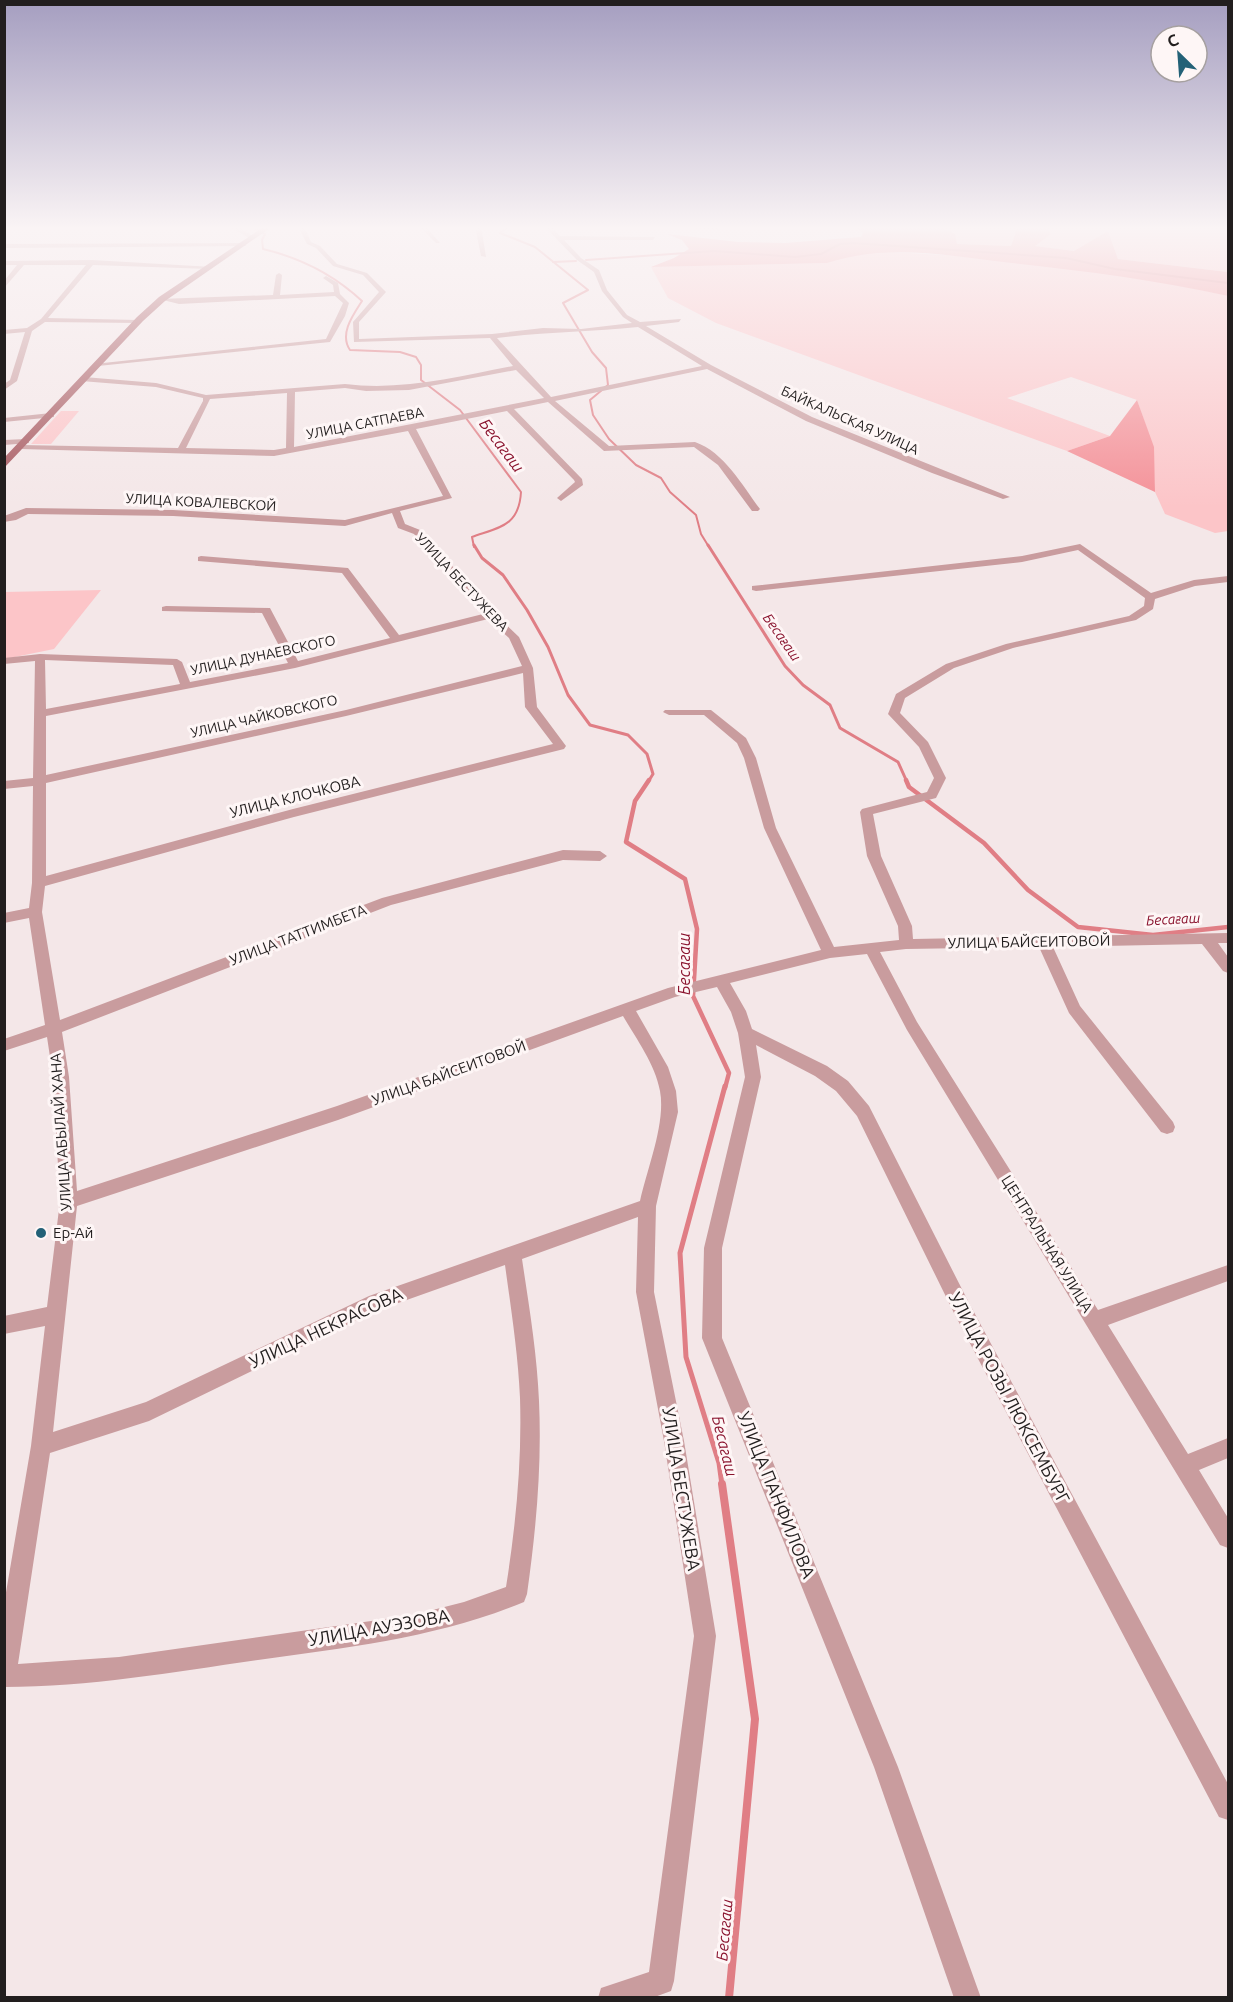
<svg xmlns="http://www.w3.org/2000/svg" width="1233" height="2002" viewBox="0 0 1233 2002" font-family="Ubuntu,sans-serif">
<rect width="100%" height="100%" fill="#f4e7e8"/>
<g fill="#fcc5c8">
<polygon points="939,226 1018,226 1011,246 957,244 954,234"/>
<polygon points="1048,226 1228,226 1228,272 1118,259 1108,231 1074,251 1034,246 1051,234"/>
<path d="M885 252C997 256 1120 271 1228 296V531L1215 533 1165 514 1155 492 1153 447 1137 400 1071 377 1007 398 1110 436 1067 451 716 323 668 298 651 267 827 263 852 254Z"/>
<polygon points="61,411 79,411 51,444 31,444"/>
<polygon points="101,590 54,649 5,659 4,592"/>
</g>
<g fill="#f49097">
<path d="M851 226H939L955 234 957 244 1011 246 1018 226H1048L1051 234 1035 246 1074 251 1108 231 1118 259 1228 272V296C1157 280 1084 271 1012 263 951 256 887 243 827 263L651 267 674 258 689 249 682 240 667 234 738 242 785 243 861 237 863 232Z"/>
<polygon points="1137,400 1154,447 1155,492 1067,451 1110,436"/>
</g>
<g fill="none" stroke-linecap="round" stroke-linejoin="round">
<g stroke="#e07e85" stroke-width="2">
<path d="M251 226 265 234 262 240 263 249C301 258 333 274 362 301 353 315 339 334 350 350L400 352 416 357 421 365V380L460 410 521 492C519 526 500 527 472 537L474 547"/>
<polyline points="510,226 500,233 535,247 588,290 563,303 592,352 606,368 608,385 590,400 593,415 609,439 636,465 661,478 670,492 696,515 701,534 709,547"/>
<polyline points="586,260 714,251 795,257 821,254 840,244 853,243 1066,258 1115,269 1228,283"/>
<polyline points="553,262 576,261"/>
</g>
<g stroke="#e07e85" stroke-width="3">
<polyline points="474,545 482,558 503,575 527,610 548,647 568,695 590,725 628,735 647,754 653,774 648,782"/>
<polyline points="708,545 785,666 803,685 830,705 840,728 898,762 907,782"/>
</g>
<g stroke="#e07e85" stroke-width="4.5">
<polyline points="649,780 635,801 626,842 685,879 697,929 693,996 729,1073 725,1088"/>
<polyline points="906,780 909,787 984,843 1028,890 1078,927 1153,935 1228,927"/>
</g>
<polyline stroke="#e07e85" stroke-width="5" points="722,1485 719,1463 686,1357 680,1253 725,1086"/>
<polyline stroke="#e07e85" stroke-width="8" points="722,1484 755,1719 729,1998"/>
<g fill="#c99c9e" fill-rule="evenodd">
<polygon points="228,226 236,226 256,238 251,239"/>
<path d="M298 226H304L311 242 320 246 337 264 367 273 386 292 359 322V339L492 334 543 328 581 329 632 323 623 317 602 291 594 272 577 260 544 226H550L560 236 655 237 653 240H564L581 258 599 270 607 290 627 315 640 322 681 319 679 322 646 326 711 365 812 417 1010 497 1003 499 932 473 806 421 707 369 555 401 609 446 695 442C724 452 742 485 760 509L758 511H752L718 465 694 447 604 451 548 402 514 409 582 479 583 485 561 501 557 498 575 482 574 480 507 411 416 429 452 498 400 511 405 524 420 530 494 613 519 637 533 668 537 707 566 746 564 749 294 817 45 886 42 912 60 1020 382 898 563 850 600 851 607 856 600 861 563 860 391 905 62 1032 69 1077 77 1191 337 1106 668 988 821 950 764 828 744 758 737 743 704 715H669L663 712 665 710H711L746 738 756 758 776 828 834 947 899 940 898 926 867 856 860 812 862 809 927 792 934 778 919 747 888 714 896 694 946 664 1006 644 1129 616 1144 606 1145 598 1078 550 1022 562 756 591 752 590V586L1022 556 1080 544 1151 593 1194 580 1228 576V582L1195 586 1155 599 1153 609 1136 620 1013 648 954 668 905 698 900 713 928 742 946 778 936 798 873 814 881 856 912 926 913 939 1228 933V943H1218L1228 957V973L1223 971 1202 944 1053 947 1080 1006 1173 1122 1175 1127 1173 1132 1167 1134 1161 1132 1069 1013 1039 947 906 949 880 952 917 1022 1098 1310 1228 1265V1281L1108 1325 1188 1454 1228 1438V1458L1199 1470 1228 1518V1548L1220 1545 907 1030 867 954 830 958 730 983 746 1011 752 1029 827 1066 848 1081 869 1106 968 1301 1228 1784V1820L1219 1817 954 1313 857 1116 836 1091 815 1076 756 1045 761 1077 722 1248V1338L898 1767 981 1998H954L874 1767 702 1338 704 1248 745 1077 738 1033 731 1012 717 987 675 997 636 1011 668 1067 676 1091 678 1112 656 1206 654 1292 684 1441 716 1636 674 1981 671 1991 652 1998H598L601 1988 649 1972 694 1636 664 1441 636 1292 638 1217 522 1259C529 1306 537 1353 539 1401 542 1466 536 1530 527 1594L524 1602C437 1638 350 1647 258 1660 174 1672 90 1687 4 1687V1604L31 1446 45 1326 4 1334V1316L47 1307 60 1201 53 1077 47 1037 4 1051V1039L45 1025 29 918 4 923V913L29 908 32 883 33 786 4 789V781L33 778 35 661 4 664V658L40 654 177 659 182 662 190 682 288 663 262 613 162 611V607L166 606 270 608 298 661 390 638 342 573 198 561V557L201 556 348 568 399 635 483 614 414 534 398 528 392 513 345 526 173 516 28 514 16 520 4 522V516L26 508 173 510 345 520 443 496 408 431 274 456 21 449 17 447 21 445 178 448 203 401V398L156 387 81 381 84 377 156 383 206 395 345 384C402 391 457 377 513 366L490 338 354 342 353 322 379 292 363 275 333 266 316 248 307 244ZM638 327 702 366 551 397 497 338C544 332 591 332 638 327ZM516 370 544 398 294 447 295 392 345 388 366 391 409 390ZM287 393 286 448 274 450 186 448 210 399ZM488 619 509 638 522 666 346 710 46 775V716L295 668ZM45 660 173 665 180 684 46 709ZM523 673 525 707 553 744 293 809 46 876V783L346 716ZM623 1016C637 1040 655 1064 660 1091 666 1123 647 1169 640 1201L369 1296 146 1402 53 1432 77 1206 338 1120ZM505 1265C511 1309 518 1353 520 1398 522 1461 516 1524 506 1587L464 1602 413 1615 119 1657 18 1664 50 1453 149 1421 373 1312Z"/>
<polygon points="419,226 425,226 440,243 436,243"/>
<polygon points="475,226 481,226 486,257 481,256"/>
<polygon points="672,226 715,226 720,228 717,230"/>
<polygon points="244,243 246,246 4,248 4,244"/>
<polygon points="92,260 213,267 210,269 93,265 48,318 137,320 139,323 45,322 32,331 17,381 4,390 4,384 10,380 25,332 4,334 4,330 27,328 41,319 86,265 24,265 4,288 4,281 17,265 4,265 4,261"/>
<polygon points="279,273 282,275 280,295 334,292 333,285 323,278 326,276 338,283 340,294 349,303 345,316 330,342 98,366 94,364 326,339 343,303 335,296 179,304 159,299 273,295 276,275"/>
<polygon points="51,413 54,413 54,417 4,422 4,418"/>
<polygon points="26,439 29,439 29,443 4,445 4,440"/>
</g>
<polygon fill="#a6575e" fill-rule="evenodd" points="265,226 273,226 165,301 143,321 4,468 4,458 137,317 159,297"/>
</g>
<linearGradient id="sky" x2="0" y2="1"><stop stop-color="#a59ec0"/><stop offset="0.45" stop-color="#faf4f5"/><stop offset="1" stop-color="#faf4f5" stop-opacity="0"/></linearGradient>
<rect width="1233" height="507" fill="url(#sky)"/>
<circle fill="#236177" stroke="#fef6f6" stroke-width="2" cx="41" cy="1233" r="6"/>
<g text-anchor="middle" stroke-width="6" stroke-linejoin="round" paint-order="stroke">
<g font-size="14" fill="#221e1e" stroke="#fef6f6">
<text transform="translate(850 420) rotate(24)" y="5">БАЙКАЛЬСКАЯ УЛИЦА</text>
<text transform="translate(365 423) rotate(-11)" y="5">УЛИЦА САТПАЕВА</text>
<text transform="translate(201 502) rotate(3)" y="5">УЛИЦА КОВАЛЕВСКОЙ</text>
<text transform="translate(462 582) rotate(47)" y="5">УЛИЦА БЕСТУЖЕВА</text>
<text transform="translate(263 655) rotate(-12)" y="5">УЛИЦА ДУНАЕВСКОГО</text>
<text transform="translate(264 716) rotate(-13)" y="5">УЛИЦА ЧАЙКОВСКОГО</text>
</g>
<g font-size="14" font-style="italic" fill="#8a132e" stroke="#fef6f6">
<text transform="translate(782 637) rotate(55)" y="5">Бесағаш</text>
<text transform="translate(1173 919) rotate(-3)" y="5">Бесағаш</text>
</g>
<g font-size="15" fill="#221e1e" stroke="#fef6f6">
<text transform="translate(295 797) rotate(-14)" y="5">УЛИЦА КЛОЧКОВА</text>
<text transform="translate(298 935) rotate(-21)" y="5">УЛИЦА ТАТТИМБЕТА</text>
<text transform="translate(1029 942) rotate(-1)" y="5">УЛИЦА БАЙСЕИТОВОЙ</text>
<text transform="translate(449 1073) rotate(-20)" y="5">УЛИЦА БАЙСЕИТОВОЙ</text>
<text transform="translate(61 1132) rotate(-94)" y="5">УЛИЦА АБЫЛАЙ ХАНА</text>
<text transform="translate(1047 1244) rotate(58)" y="5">ЦЕНТРАЛЬНАЯ УЛИЦА</text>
</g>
<g font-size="15" fill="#221e1e" stroke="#fef6f6" text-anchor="start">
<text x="53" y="1238">Ер-Ай</text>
</g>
<g font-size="16" font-style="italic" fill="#8a132e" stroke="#fef6f6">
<text transform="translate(502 445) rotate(53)" y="6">Бесагаш</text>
<text transform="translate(684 964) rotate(-90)" y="6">Бесагаш</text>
<text transform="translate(725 1446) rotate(76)" y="6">Бесагаш</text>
<text transform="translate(724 1930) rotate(-85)" y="6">Бесагаш</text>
</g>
<g font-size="18" fill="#221e1e" stroke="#fef6f6">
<text transform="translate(326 1328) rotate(-25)" y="6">УЛИЦА НЕКРАСОВА</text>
<text transform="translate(1009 1398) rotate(62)" y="6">УЛИЦА РОЗЫ ЛЮКСЕМБУРГ</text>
<text transform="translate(681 1489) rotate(81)" y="6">УЛИЦА БЕСТУЖЕВА</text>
<text transform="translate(776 1495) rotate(68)" y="6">УЛИЦА ПАНФИЛОВА</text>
<text transform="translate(379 1628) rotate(-10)" y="6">УЛИЦА АУЭЗОВА</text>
</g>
</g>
<rect width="1233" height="2002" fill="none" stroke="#221e1e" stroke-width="12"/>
<g transform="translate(1179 54) rotate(335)"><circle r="28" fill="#fef6f6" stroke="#a6a0a0" stroke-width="1.5"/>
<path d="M0-4.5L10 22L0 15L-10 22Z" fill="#236177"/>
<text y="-9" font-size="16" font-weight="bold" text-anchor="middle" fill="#221e1e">С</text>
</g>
</svg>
